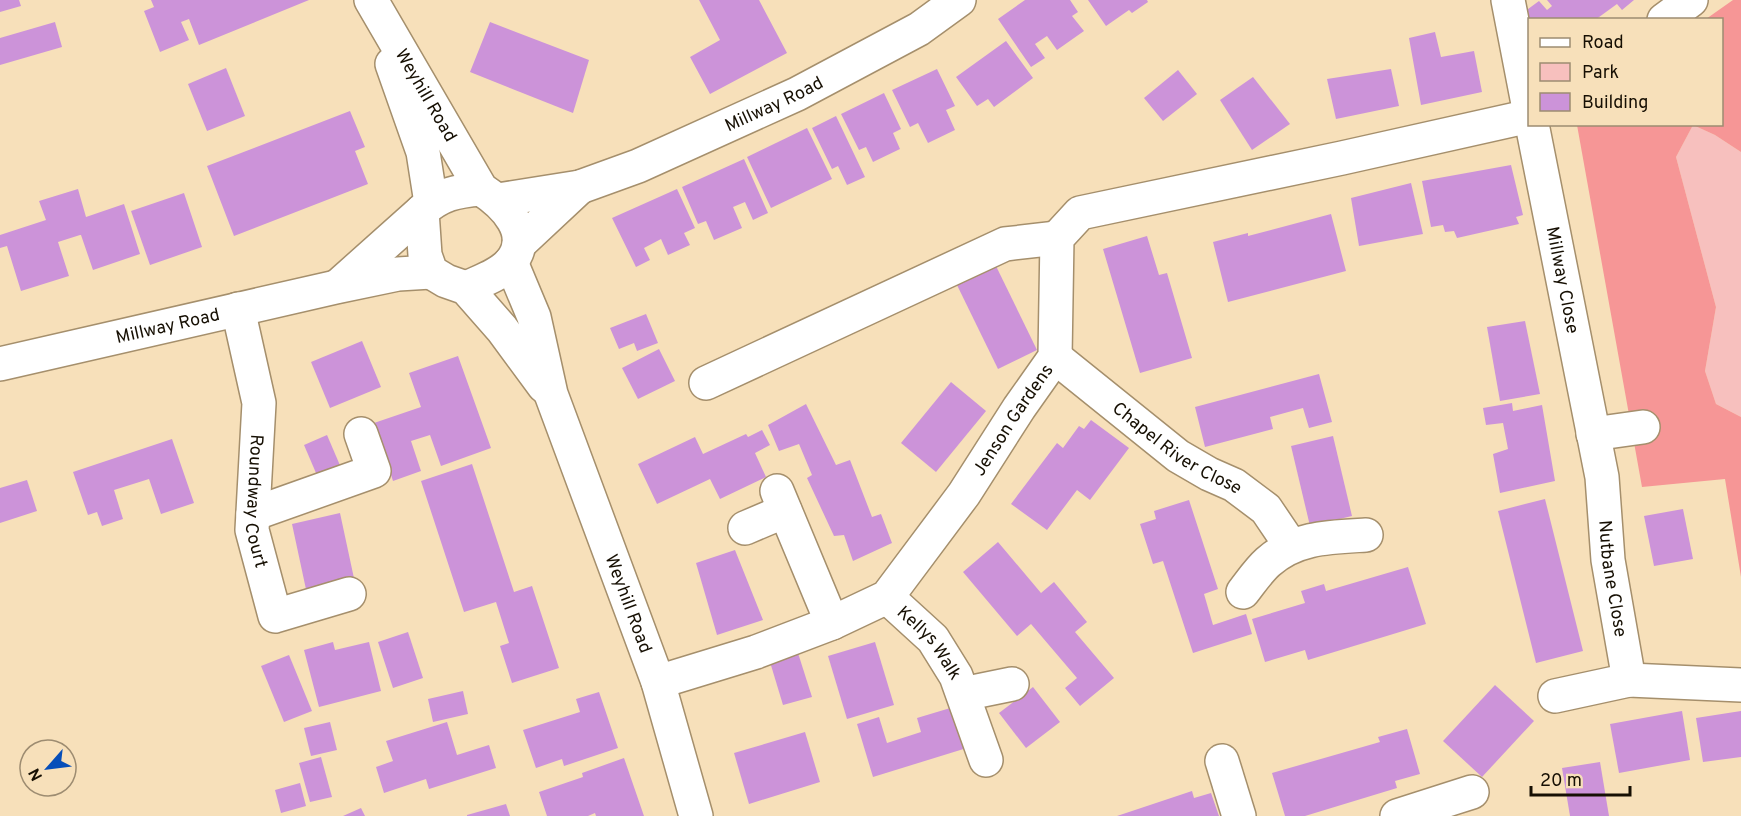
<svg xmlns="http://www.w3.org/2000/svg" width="1741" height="816" viewBox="0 0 1741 816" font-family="Overpass,sans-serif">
<rect width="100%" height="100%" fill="#f7e0ba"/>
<polygon fill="#f7c0be" points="1693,125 1715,135 1741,152 1741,417 1716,404 1705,371 1716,307 1676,157"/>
<polygon fill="#f69696" points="1733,0 1741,0 1741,152 1715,135 1693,125 1676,157 1716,307 1705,371 1716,404 1741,417 1741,577 1725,479 1642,487 1577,125 1722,124 1722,20 1706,19"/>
<g fill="#cc93d9">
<polygon points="0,0 19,0 21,6 0,12"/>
<polygon points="151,0 309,0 199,45 189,19 181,22 189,40 160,52 144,11 154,7"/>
<polygon points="699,0 759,0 787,53 710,94 690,57 720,40"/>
<polygon points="1025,0 1070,0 1078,12 1072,16 1084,31 1057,50 1047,36 1035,44 1045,58 1031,67 998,19"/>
<polygon points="1088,0 1147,0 1148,2 1132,13 1129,10 1106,26"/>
<polygon points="1547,0 1634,0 1622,10 1617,4 1595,20 1530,20 1530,54 1520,15 1539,1 1547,10 1552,6"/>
<polygon points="55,22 62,47 0,65 0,38"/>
<polygon points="490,22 589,60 573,113 470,72"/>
<polygon points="1435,32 1441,57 1474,51 1482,92 1421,105 1409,38"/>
<polygon points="1006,41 1033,78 994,107 988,99 977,106 956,77"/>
<polygon points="226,68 245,116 207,131 188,84"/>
<polygon points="937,69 955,106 946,110 955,130 928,143 918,123 910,127 892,90"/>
<polygon points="1391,69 1399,106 1336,119 1327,79"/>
<polygon points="1178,70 1197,94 1163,121 1144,98"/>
<polygon points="1253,77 1290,124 1252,150 1220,100"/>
<polygon points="884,93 901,129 893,133 900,149 873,162 866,147 859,150 841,114"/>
<polygon points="350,111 365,147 355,151 368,184 234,236 207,166"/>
<polygon points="836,116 865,177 847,185 838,166 832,169 812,128"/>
<polygon points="807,128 832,179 771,208 747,157"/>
<polygon points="744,159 768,213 753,220 745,202 733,207 742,228 714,240 706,221 698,224 682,187"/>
<polygon points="1511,165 1523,215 1516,217 1519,224 1457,238 1454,231 1445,232 1443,225 1431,227 1422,181"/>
<polygon points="1411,183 1423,234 1359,246 1351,198"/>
<polygon points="78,189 86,217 124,204 140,254 93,270 81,235 80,235 58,242 69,276 21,291 7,246 0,248 0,235 46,220 39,201"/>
<polygon points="677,189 695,228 684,233 690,245 668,255 661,239 644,248 650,260 636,267 612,218"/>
<polygon points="184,193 202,247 150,265 131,211"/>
<polygon points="1331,214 1346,271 1228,302 1213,242 1248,233 1248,236"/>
<polygon points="1147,236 1159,275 1167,273 1192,358 1140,373 1103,249"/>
<polygon points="995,264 1037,350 998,369 956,283"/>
<polygon points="646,314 658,343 637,351 634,343 619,349 610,328"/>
<polygon points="1525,321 1540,394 1500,401 1487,327"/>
<polygon points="362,341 381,387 330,408 311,362"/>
<polygon points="659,349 675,381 638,399 622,368"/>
<polygon points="458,356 491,448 441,466 430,435 411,441 421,471 393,481 374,423 421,407 409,373"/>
<polygon points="1319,374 1332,422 1309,428 1303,408 1270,417 1273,429 1205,447 1195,407"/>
<polygon points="951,382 986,411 936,472 901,443"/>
<polygon points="1512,403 1513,411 1542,405 1555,481 1500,493 1493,454 1508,449 1503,423 1486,425 1483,408"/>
<polygon points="806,404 836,465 850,460 872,517 881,514 892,543 853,561 844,535 834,536 807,478 812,475 799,444 779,451 768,425"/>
<polygon points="1091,420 1129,448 1090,500 1077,490 1047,530 1011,504 1057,443 1063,448 1079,426 1084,429"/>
<polygon points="762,430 770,445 755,453 766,477 720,499 710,479 657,504 638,464 695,437 703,454 746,434 748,437"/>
<polygon points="327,435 342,470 319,480 304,445"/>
<polygon points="1333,436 1352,516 1310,526 1291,446"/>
<polygon points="172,439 194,503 161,514 149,479 114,490 123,519 102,526 97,512 88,515 73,472"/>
<polygon points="472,464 514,592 532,586 559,668 512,683 500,646 509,643 496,602 464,612 421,481"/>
<polygon points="27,480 37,511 0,523 0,488"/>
<polygon points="1545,499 1583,651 1536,663 1498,511"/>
<polygon points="1189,500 1218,589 1204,594 1213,625 1246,614 1252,634 1193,653 1163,561 1153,564 1140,524 1156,519 1154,511"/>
<polygon points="1683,509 1693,559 1654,566 1644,516"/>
<polygon points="340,513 355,583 307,594 292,524"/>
<polygon points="998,542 1041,593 1054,582 1087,622 1075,632 1114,678 1080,706 1065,688 1077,678 1031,624 1017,636 963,572"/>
<polygon points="735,550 763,620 717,635 696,563"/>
<polygon points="1408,567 1426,624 1308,660 1305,650 1265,662 1252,619 1305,603 1301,591 1324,584 1326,591"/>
<polygon points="408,632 423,678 393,688 378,642"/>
<polygon points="333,642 335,650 369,642 381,691 319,707 304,650"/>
<polygon points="875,642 894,705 847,719 828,656"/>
<polygon points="798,653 812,697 783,705 770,662"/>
<polygon points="289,655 312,711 284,722 261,666"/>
<polygon points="1495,685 1534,721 1482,777 1443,741"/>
<polygon points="1033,687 1060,722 1026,748 999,713"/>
<polygon points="463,691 468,714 433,722 428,699"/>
<polygon points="599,692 618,748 564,766 562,759 536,768 523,730 580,712 576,699"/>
<polygon points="957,706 970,747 873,777 857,724 879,717 887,743 921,732 917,718"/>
<polygon points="1682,711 1690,760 1619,773 1610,724"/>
<polygon points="1741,711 1741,757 1703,762 1696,718"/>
<polygon points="330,722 337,750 311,756 304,728"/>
<polygon points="447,722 457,755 489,745 496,768 429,789 426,779 384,793 376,767 393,761 386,741"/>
<polygon points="1407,729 1420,774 1395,781 1397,788 1305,816 1285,816 1272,773 1380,742 1378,737"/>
<polygon points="805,732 820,782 749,804 734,753"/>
<polygon points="321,757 332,797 310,802 299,763"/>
<polygon points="624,758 644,816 596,816 595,813 588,816 547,816 539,792 583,777 582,773"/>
<polygon points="1600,762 1609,816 1570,816 1562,768"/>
<polygon points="300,783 306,806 281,813 275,790"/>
<polygon points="1192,791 1194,798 1211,793 1219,816 1117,816"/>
<polygon points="506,804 510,816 467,816 467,815"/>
<polygon points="361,808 365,816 343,816"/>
</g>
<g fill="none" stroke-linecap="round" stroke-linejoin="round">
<g stroke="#a58f6c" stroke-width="36">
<g id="minor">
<polyline points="1508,0 1530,114"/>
<polyline points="1664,20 1691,0"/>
<path id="s1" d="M1532 124 1602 477 1608 560 1629 680 1555 696"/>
<path id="s2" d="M498 200 580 187 638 166 797 94 919 29 959 0"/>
<polyline points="519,244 580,187"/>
<polyline points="338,286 422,211"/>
<path id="s3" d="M238 309 259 403 252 530 275 616 349 594"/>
<path id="s4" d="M1055 357 1178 456 1209 474 1234 485 1266 509 1291 546"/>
<path id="s5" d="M0 364 336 287 398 274 431 272"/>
<polyline points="706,383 1005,244 1057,238"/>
<polyline points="1593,434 1643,427"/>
<polyline points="777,491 832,623"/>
<polyline points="253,514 374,471 361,434"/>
<polyline points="745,528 785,511"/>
<path d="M1243 592C1251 582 1258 571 1268 562 1296 537 1330 537 1366 535"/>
<path id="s6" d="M887 597 933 639 956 676 986 760"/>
<polyline points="1629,680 1741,685"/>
<path id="s7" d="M658 682 756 652 832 623 887 597 964 494 1019 408 1055 357 1057 238 1080 213 1342 158 1530 116"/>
<polyline points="963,694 1012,684"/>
<polyline points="1222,761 1239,816"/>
<polyline points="1397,816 1472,792"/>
</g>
</g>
<g stroke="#a58f6c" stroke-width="36">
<g id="major">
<path id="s8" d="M371 0 481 189C504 204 534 233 511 262 500 275 481 281 466 288"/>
<polyline points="392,64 423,152 431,203"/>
<path d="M481 189C456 191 441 194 422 211L425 255 431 272 446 281 466 288 502 329 544 386"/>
<path id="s9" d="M511 262 534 317 551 394 658 682 696 816"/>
</g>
</g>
<use href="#minor" stroke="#fff" stroke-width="33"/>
<use href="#major" stroke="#fff" stroke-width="33"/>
</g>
<g text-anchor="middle" stroke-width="4.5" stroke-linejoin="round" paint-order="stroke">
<g font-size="18" fill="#160f03" stroke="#f7e0ba">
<text dy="6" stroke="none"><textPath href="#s8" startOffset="110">Weyhill Road</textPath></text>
<text dy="6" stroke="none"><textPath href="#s2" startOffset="294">Millway Road</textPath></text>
<text dy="6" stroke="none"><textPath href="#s1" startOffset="159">Millway Close</textPath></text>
<text dy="6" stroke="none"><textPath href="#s5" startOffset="172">Millway Road</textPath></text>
<text dy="6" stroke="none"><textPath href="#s7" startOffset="462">Jenson Gardens</textPath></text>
<text dy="6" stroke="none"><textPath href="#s4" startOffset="153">Chapel River Close</textPath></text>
<text dy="6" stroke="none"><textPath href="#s3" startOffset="195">Roundway Court</textPath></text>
<text dy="6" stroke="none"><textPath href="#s1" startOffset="462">Nutbane Close</textPath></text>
<text dy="6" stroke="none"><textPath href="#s9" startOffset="362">Weyhill Road</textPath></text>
<text dy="6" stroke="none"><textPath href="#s6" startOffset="63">Kellys Walk</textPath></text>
</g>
</g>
<rect x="1528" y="18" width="195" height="108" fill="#f7e0ba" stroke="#9d8c71" stroke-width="1.5"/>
<rect x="1540" y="38" width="30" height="9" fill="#ffffff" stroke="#9d8c71" stroke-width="1.5"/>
<text x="1582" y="48" font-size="18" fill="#160f03">Road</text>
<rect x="1540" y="63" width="30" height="18" fill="#f7c0be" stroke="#9d8c71" stroke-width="1.5"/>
<text x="1582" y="78" font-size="18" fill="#160f03">Park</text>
<rect x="1540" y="93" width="30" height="18" fill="#cc93d9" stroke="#9d8c71" stroke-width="1.5"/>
<text x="1582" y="108" font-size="18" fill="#160f03">Building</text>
<g transform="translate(48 768) rotate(242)"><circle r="28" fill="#f7e0ba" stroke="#9d8c71" stroke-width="1.5"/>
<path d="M0-4.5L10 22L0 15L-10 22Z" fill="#064eb9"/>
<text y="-9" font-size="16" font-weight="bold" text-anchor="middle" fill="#160f03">N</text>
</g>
<path d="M1531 786v9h99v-9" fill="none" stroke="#160f03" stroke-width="3"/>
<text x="1540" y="786" font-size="18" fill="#160f03" stroke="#f7e0ba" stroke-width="4.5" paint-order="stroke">20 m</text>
</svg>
